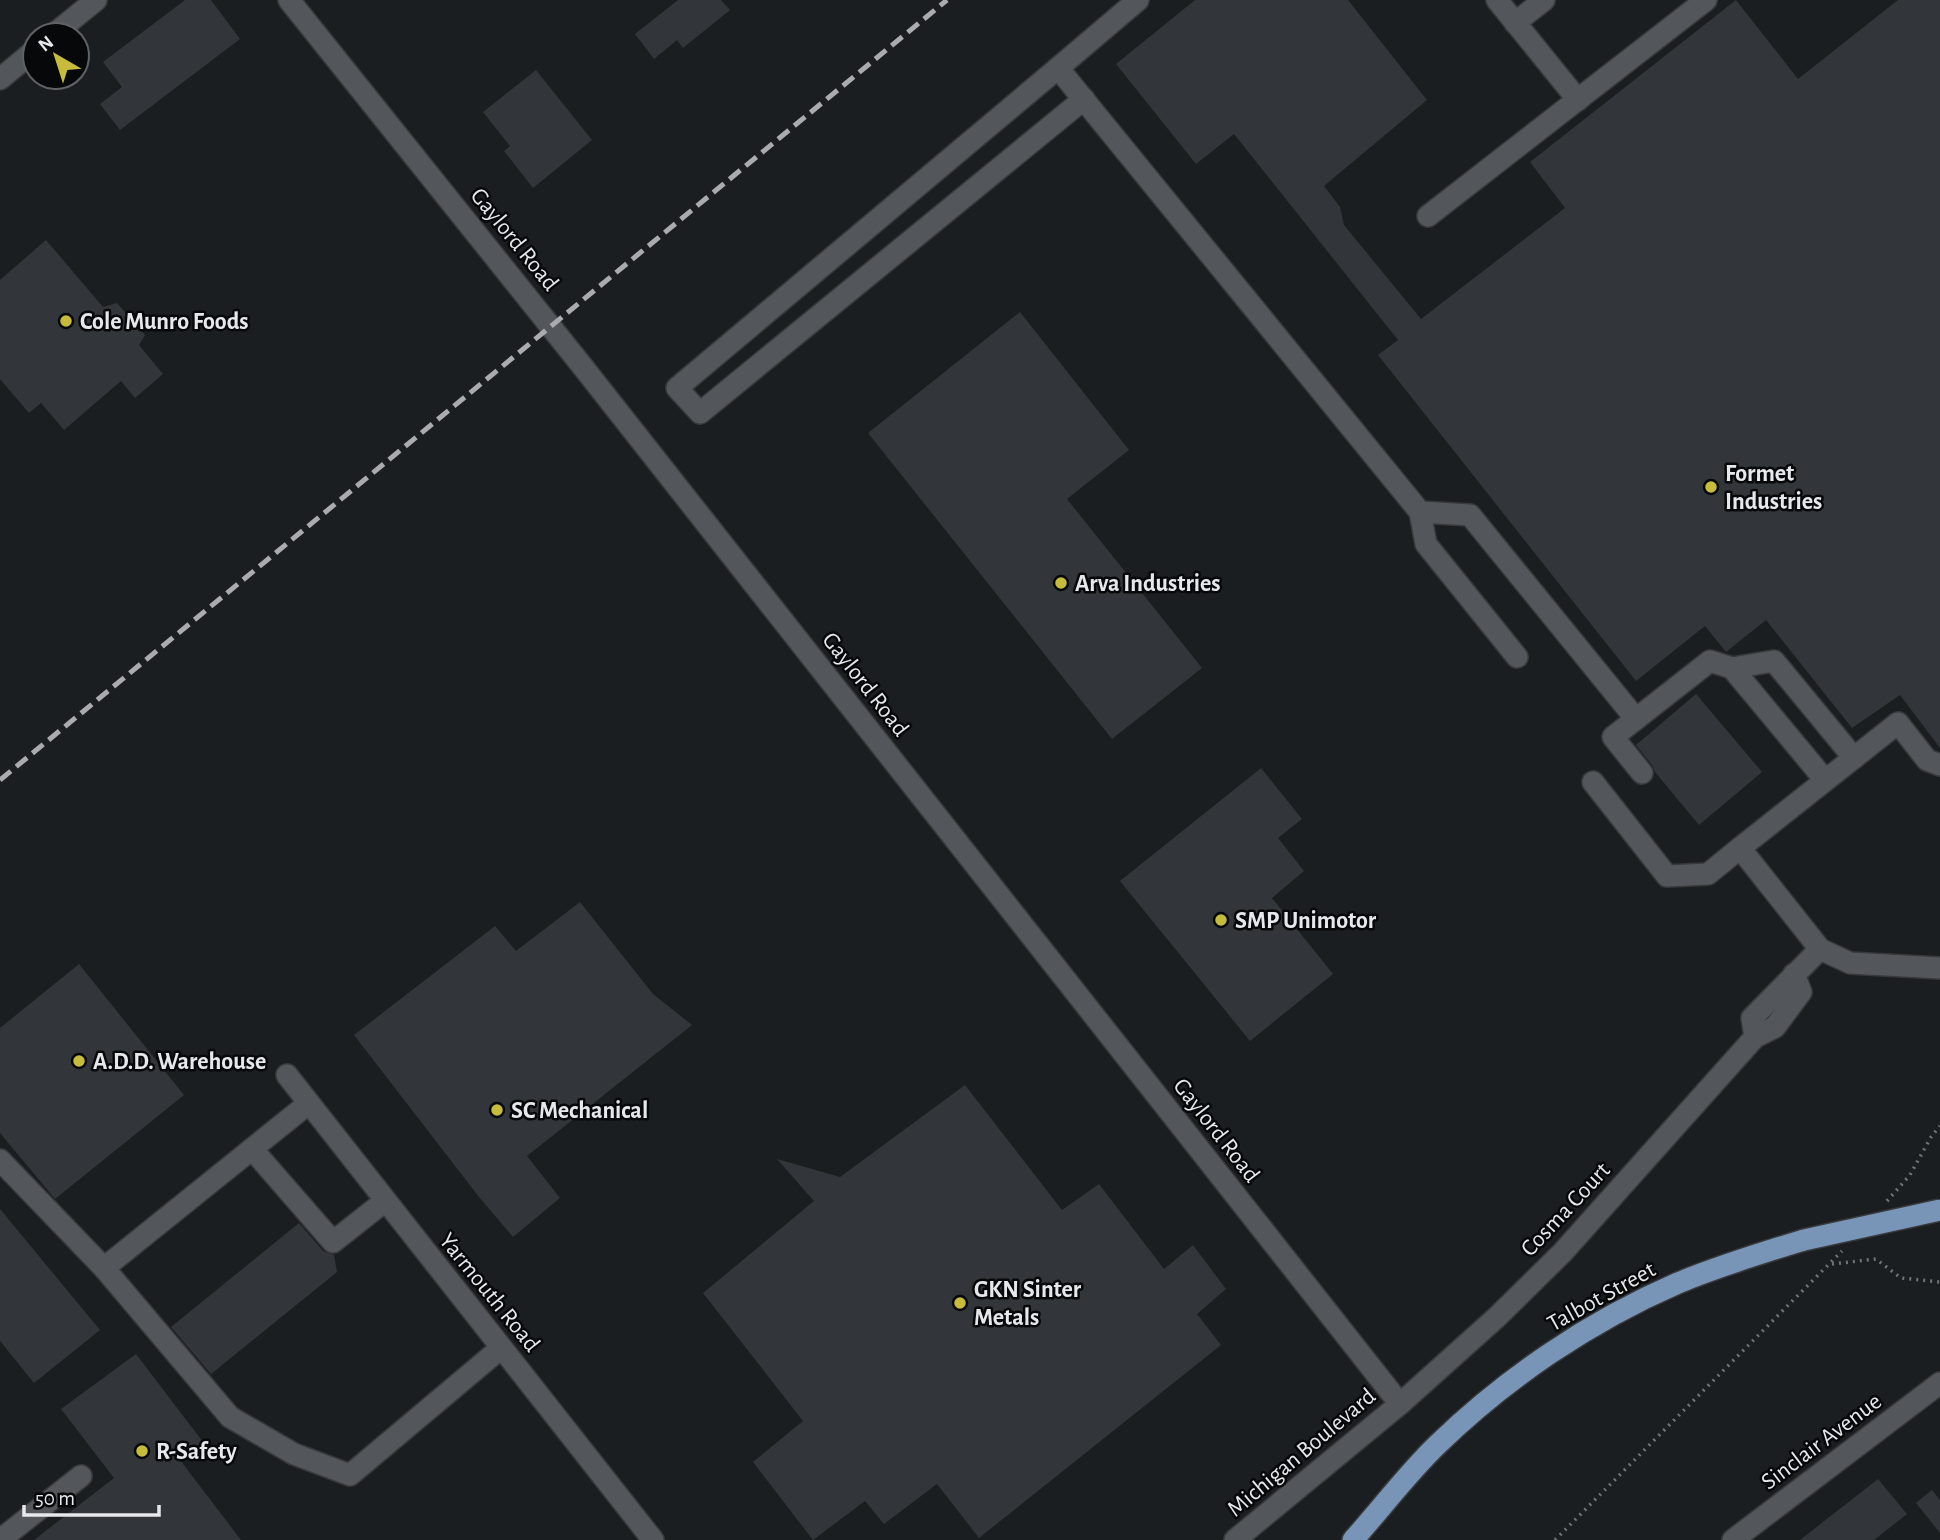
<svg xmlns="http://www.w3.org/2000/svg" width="1940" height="1540" viewBox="0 0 1940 1540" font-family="'Alegreya Sans',sans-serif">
<rect width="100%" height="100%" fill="#1b1e21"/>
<g fill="#323539">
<polygon points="185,0 211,0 240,39 120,130 100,104 122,87 103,62"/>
<polygon points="678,0 721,0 730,10 683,48 677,40 654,59 635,34"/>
<polygon points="1195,0 1348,0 1427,100 1324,186 1340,207 1344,225 1421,319 1565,208 1530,162 1736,0 1798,79 1898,0 1940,0 1940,748 1900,695 1852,728 1766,620 1726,652 1705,626 1636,681 1378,355 1398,340 1234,134 1196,164 1116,64"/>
<polygon points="536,70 592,140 533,188 504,151 510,146 483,112"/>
<polygon points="46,240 103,307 117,303 145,335 139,345 163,374 135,398 121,381 64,430 41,403 29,413 0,379 0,280"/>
<polygon points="1020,312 1129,450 1067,499 1202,668 1112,739 868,433"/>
<polygon points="1696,694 1762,772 1699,825 1655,772 1652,765 1636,745"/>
<polygon points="1261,768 1302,819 1278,838 1304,871 1272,898 1333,974 1250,1041 1120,881"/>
<polygon points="580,902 653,994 692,1025 527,1156 560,1198 513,1237 479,1197 354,1035 495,926 516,951"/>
<polygon points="79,964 184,1095 55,1199 0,1133 0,1028"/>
<polygon points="965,1085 1062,1210 1099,1184 1164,1269 1193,1245 1226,1289 1197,1314 1221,1345 979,1538 937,1484 884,1524 865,1501 813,1540 753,1462 803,1421 703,1293 814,1201 777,1159 840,1177"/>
<polygon points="0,1209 100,1330 34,1383 0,1341"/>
<polygon points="299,1223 323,1251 334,1255 337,1272 211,1374 171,1327"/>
<polygon points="136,1354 203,1442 180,1460 241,1540 34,1540 114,1478 61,1409"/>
<polygon points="1878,1479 1907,1514 1874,1540 1800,1540"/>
<polygon points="1932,1490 1940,1500 1940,1533 1916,1503"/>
</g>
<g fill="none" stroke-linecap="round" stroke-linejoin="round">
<g stroke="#37393c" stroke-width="24">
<g id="minor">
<polyline points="289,0 583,367 1400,1404"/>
<polyline points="1138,0 1058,68 1420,512 1470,515 1636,719"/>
<polyline points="1497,0 1578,100"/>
<polyline points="1515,23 1544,0"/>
<polyline points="53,35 96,0"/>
<polyline points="1058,68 677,388 700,413 1084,99"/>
<polyline points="0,79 35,50"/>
<polyline points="1428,216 1706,0"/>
<polyline points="1420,512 1426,544 1517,657"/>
<polyline points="1732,668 1774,661 1854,758"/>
<polyline points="1940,765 1927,760 1898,723 1740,848 1820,949 1850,963 1940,968"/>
<polyline points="1642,773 1613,737 1710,661 1732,668 1825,780"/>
<polyline points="1593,782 1667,876 1708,874 1740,848"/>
<polyline points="1755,1037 1752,1018 1820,949"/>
<polyline points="287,1075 653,1540"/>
<polyline points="252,1149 333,1242 385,1201"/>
<polyline points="0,1160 104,1268 309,1103"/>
<polyline points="104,1268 230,1417 294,1454 350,1475 501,1348"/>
<polyline points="0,1540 81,1476"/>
<polyline points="1235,1540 1400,1404 1497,1317 1563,1252 1755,1037 1775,1027 1801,992 1794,974"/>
<polyline points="1733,1540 1940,1383"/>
</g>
</g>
<g stroke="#37393c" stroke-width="24">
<path id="major" d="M1353 1540C1381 1509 1407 1474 1437 1445 1506 1378 1590 1321 1678 1283 1719 1266 1761 1253 1804 1240"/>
</g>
<g stroke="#707376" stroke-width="3.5" stroke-dasharray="2 5" stroke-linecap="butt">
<polyline points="1887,1201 1910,1175 1931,1137 1940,1126"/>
<polyline points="1832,1264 1876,1259 1901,1278 1940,1282"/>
<polyline points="1555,1540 1842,1251"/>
</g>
<use href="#minor" stroke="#53575b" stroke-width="21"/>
<use href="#major" stroke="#7895b7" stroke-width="21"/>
<polyline stroke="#a9abae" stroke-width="5" stroke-dasharray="14 7" stroke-linecap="butt" points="0,780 947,0"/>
<g stroke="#37393c" stroke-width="24" stroke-linecap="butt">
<polyline id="major-bridge" points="1804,1240 1940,1210"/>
</g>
<use href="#major-bridge" stroke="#7895b7" stroke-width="21"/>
</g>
<g fill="#c7bb3c" stroke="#070809" stroke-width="2.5">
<circle cx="66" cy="321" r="7"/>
<circle cx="1711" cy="487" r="7"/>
<circle cx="1061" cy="583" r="7"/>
<circle cx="1221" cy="920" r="7"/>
<circle cx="79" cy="1061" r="7"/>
<circle cx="497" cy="1110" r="7"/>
<circle cx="960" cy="1303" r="7"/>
<circle cx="142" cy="1451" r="7"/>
</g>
<g text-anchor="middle" stroke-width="5" stroke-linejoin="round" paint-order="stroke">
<g font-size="24" fill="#e6e8eb" stroke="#070809">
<text transform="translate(515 239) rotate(51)" y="8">Gaylord Road</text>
<text transform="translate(866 684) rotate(52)" y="8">Gaylord Road</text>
<text transform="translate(1217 1130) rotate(52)" y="8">Gaylord Road</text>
<text transform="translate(1565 1209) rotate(-47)" y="8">Cosma Court</text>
<text transform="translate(490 1292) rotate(51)" y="8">Yarmouth Road</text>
<text transform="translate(1601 1296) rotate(-29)" y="8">Talbot Street</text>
<text transform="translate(1821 1441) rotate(-37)" y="8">Sinclair Avenue</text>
<text transform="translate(1301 1452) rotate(-40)" y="8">Michigan Boulevard</text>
</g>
<g font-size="24" font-weight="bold" fill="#e6e8eb" stroke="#070809" text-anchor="start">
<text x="80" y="329">Cole Munro Foods</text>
<text x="1725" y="481">Formet<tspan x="1725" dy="28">Industries</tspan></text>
<text x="1075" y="591">Arva Industries</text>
<text x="1235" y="928">SMP Unimotor</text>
<text x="93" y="1069">A.D.D. Warehouse</text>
<text x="511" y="1118">SC Mechanical</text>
<text x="974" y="1297">GKN Sinter<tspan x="974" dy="28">Metals</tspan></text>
<text x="156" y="1459">R-Safety</text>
</g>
</g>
<g transform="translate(56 56) rotate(321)"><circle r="33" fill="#070809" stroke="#606263" stroke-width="2"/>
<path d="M0-5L12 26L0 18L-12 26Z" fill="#c7bb3c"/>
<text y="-10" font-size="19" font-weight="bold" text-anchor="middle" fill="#e6e8eb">N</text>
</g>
<path d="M24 1505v10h135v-10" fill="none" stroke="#e6e8eb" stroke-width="3.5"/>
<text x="35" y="1505" font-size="21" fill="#e6e8eb" stroke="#070809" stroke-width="5" paint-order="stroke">50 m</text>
</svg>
